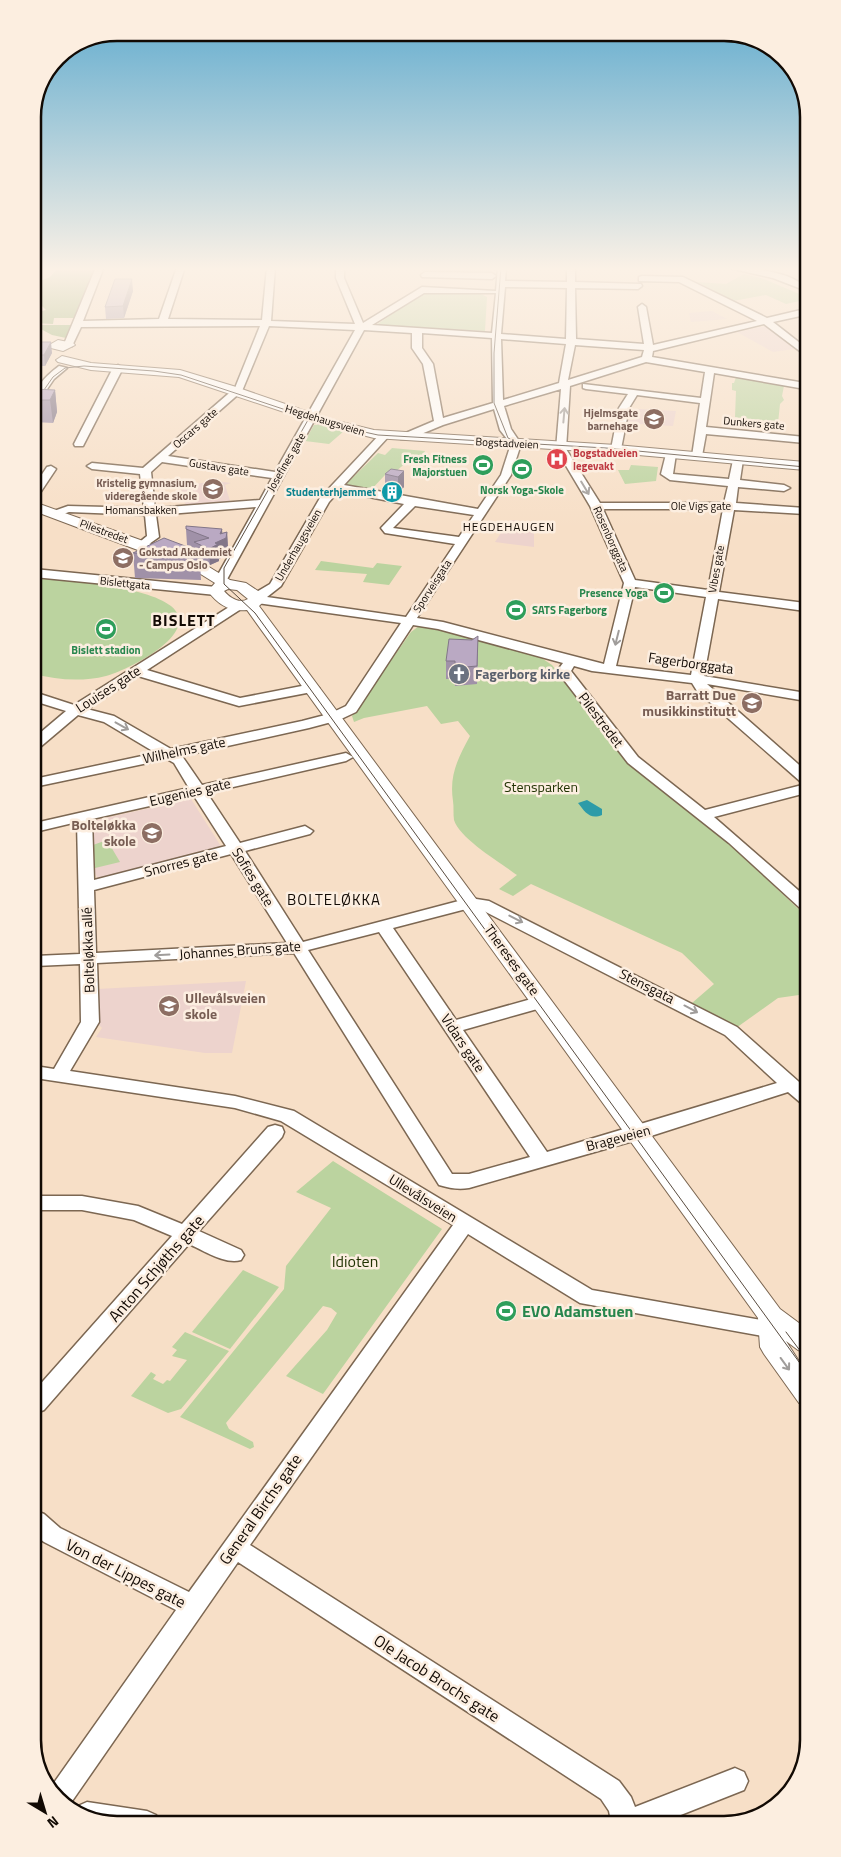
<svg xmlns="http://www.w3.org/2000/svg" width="841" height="1857" viewBox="0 0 841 1857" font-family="'Titillium Web',sans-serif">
<rect width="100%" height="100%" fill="#f7dfc7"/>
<g fill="#edd3cd">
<polygon points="712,311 727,319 691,322 689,313"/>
<polygon points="766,326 791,346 794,349 773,352 737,332"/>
<polygon points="639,409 676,411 673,426 640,424 639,428 627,427 626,420 633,420"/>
<polygon points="209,480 231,483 225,485 231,504 186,507 180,486 209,482"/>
<polygon points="513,520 534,523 534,547 495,542 508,522"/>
<polygon points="191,799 222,848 98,879 93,869 92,821"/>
<polygon points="246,981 232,1053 205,1053 96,1037 102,1028 98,1024 97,989"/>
</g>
<g fill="#bbd39f">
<polygon points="420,267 490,267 490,275 429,273"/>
<polygon points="744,274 764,279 804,296 804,300 786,304 766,295 733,301 697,282 726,284"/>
<polygon points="425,292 479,293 487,297 485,331 376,325"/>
<polygon points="736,377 784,386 782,396 784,400 780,404 778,423 747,421 735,417 736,391 732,390 732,383 734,383"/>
<polygon points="324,424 344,431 329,444 305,441 314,425"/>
<polygon points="392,448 425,451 420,461 408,461 394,473 385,475 369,492 343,487 378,453 385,455"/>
<polygon points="631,465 658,467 656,481 625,484 618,470 629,470"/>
<polygon points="321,561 373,568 377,563 402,566 389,585 363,582 367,574 315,570"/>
<path d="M34 577C66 580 146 586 171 606 204 633 126 671 106 676 82 682 57 680 34 674Z"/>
<path d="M419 626 441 629 540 657 552 665 594 717 806 916V994L778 998 736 1028 692 1003 714 984 682 953 531 884 513 896 499 889 517 875C501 863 460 839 454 820 453 814 454 807 453 801 449 775 458 758 470 736L458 721 441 724 427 706 364 718 354 722 352 716 411 632Z"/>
<polygon points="107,840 120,862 95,868 93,845"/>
<polygon points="333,1161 442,1229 323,1394 286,1376 327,1330 337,1313 331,1308 323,1306 226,1423 229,1429 253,1442 254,1447 250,1449 180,1417 284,1289 286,1266 331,1208 296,1192"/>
<polygon points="243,1270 279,1287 230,1349 192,1332"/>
<polygon points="185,1332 229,1351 181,1409 168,1413 131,1396 151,1372 156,1375 153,1379 163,1384 167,1380 170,1381 187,1360 172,1356 177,1350 172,1347"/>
</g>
<g fill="#8fad6a">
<polygon points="59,267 95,267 75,318 54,318 53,324 33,323 33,313 46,310 42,306 33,304 33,284 50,277"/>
<polygon points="42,325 73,325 66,338 52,335 37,327"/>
</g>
<path fill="#2d9ba8" d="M587 800 602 809V815C590 820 585 812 578 803Z"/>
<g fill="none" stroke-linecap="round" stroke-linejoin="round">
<g stroke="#7c6752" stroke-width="3">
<g id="minor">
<path d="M96 267H104L83 321 159 319 177 267H185L168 319 262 320 267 267H275L271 321 355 324 336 278V267H344V278L363 323 422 287 496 291 498 267H506L505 281 567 282V267H575V282L641 284 642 286 638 289 575 288 576 339 644 344 638 307 642 304 646 307 653 345 757 321 679 282 639 281V277L642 276 683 277 767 318 805 309V315L773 322 805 347V355L764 324 653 351 652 357 805 383V389L714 373 706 427 805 437V443L706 434 702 456 697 459 693 458 692 456 700 403 637 395 629 408 621 449 620 451H612L611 449 619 408 628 394 586 389 583 388V384L701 398 705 372 646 362 570 386 566 449 600 503H724L728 486 670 480 661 474 666 454 671 451 676 454 673 474 729 479 733 460 738 457 743 460 740 480 784 485 790 488 784 491 738 487 736 503 805 508V514L734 510 719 592 805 603V611L718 599 704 676 806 693V701L707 684 806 771V783L801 782 697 691 692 683 592 671 574 666 571 671 638 757 705 810 806 784V793L714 817 806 897V910L800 908 729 843 628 763 557 671 563 663 438 629 413 625 356 712 339 720 309 728 182 756 202 785 346 753 353 757 346 761 207 793 240 843 305 826 313 831 310 834 245 851 303 942 470 898 489 901 737 1027 807 1089V1105L801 1103 788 1092 654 1135 469 1188C458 1190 450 1188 439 1185L294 953 97 963 99 1022 70 1071 235 1096 294 1111 592 1290 807 1328V1344L580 1303 468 1234 250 1545 619 1781 631 1797 635 1807 735 1768 744 1772 748 1781 744 1790 668 1820 611 1821 609 1811 601 1799 238 1562 68 1807H65L51 1787 176 1610 44 1542 36 1536V1511L44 1514 60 1528 189 1592 453 1225 281 1121 235 1108 35 1078V1066L54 1069 81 1022 80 964 35 966V956L80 954 77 822 35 832V823L189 788 174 763 167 759 34 787V779L156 753 104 722 78 715 39 748 34 749V738L66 711 34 701V692L74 705 237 602 241 603 243 606 241 609 147 670 240 698 312 684 319 688 317 691 239 706 138 676 87 709 114 716 171 749 302 721 329 714 346 706 401 623 257 603 253 602 250 596 270 584 320 498 381 433 385 432 390 435 344 485 478 509 501 475 511 444 500 430 494 409 443 425 409 439H401V435L434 421 423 364 412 348V333L364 330 225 583H217L215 580 256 507 156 515 159 537 142 549 136 545 147 536 145 515 69 512 55 517 51 516V512L68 506 144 508 140 474 92 469 87 466 92 463 143 468 235 388 260 326 81 327 72 346H66L64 344ZM505 287 567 288 566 339 501 334ZM424 293H496L492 333 372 325ZM269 326 355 330 275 472 168 456 242 391ZM422 333 492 338 493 403 443 418 433 364 422 348ZM501 339 566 344 559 383 503 400ZM575 345 644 350 642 357 568 380ZM561 389 556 449 590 506 624 583 604 664 443 622 417 618 511 475 521 444 511 429 504 406ZM162 462 272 478 260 500 155 508 151 472ZM339 491 404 504 381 528 385 533 455 544 406 617 267 597 281 586 329 502ZM415 506 474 515 459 537 393 528ZM603 509H723L708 590 635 580ZM635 587 706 597 691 675 616 666ZM194 796 226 846 94 880 92 819ZM231 854 287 943 96 953 94 890ZM470 908 480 909 725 1035 777 1083 547 1152 463 1030 548 1006 551 1002 548 998 542 996 456 1020 393 928ZM379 932 530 1157 469 1174H452L308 950Z"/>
<path d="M725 267C747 267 786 271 803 285L799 288 773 278Z"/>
<polygon points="425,272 492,273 496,276 492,279 422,277 421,275"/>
<polygon points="118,365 123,368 84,444 83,446 75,446 74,444 113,368"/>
<path d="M59 366 67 368 54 379 37 404 33 405C33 388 46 376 59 366Z"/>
<polygon points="51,466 56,469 38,496 34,497 34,486 47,467"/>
<polygon points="34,569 216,587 222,591 216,595 34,577"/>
<path d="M275 1125 282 1127 284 1132 282 1137 199 1231 241 1250 244 1255 241 1260C225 1265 203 1250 189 1244L44 1410 36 1413V1389L172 1236 134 1220 82 1210H36V1196H82L138 1206 182 1224 268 1127Z"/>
<polygon points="87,1802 147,1811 156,1815 160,1824 111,1824 75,1811 78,1806"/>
</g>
</g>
<g stroke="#7c6752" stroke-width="2">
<g id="major">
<polygon points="58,340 73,343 75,345 63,351 51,348 51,344"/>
<polygon points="62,356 91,363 180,370 233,386 329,419 374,430 616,445 805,462 805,470 616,453 374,438 320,424 179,377 91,370 58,362 56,360"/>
<path d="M34 502 171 551 209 567 230 580 246 583 261 593 264 601 259 606 780 1309 807 1329V1353L798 1350 786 1341 807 1374 808 1406 799 1403 764 1354 760 1347 758 1318 247 610C230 612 218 605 208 591L215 583 199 573 34 511ZM228 589 237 590 248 599C239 604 230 598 224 591Z"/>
</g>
</g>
<use href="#minor" fill="#fff" fill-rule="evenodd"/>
<use href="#major" fill="#fff" fill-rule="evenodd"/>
<g stroke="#594c40" stroke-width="1">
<polyline points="501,267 494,353 494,403 508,438 519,443"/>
<polyline points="37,400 53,377 65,368 84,366 154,371 181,375 328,424 378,435 606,448 805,467"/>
<polyline points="305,415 308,420 224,568 224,584 255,613 807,1373"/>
<polyline points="786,1332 807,1360"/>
</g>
</g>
<g fill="#a091a8">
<polygon points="133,291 124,318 106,319 105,307"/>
<polygon points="33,342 52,353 45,366 33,366"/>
<polygon points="33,389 55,390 57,412 53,423 34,422"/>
<polygon points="404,471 404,487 398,493 385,490 385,474"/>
<polygon points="186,529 222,529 222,533 227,532 228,548 227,555 219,559 219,561 210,565 200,561 201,580 135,578 133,553 193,549 193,553 195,553 194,548 187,545"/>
<polygon points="478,654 477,684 455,686 454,679 446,679 446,661"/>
</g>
<g fill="#827688">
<polygon points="132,279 133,291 124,318 123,306"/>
<polygon points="51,342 52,353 45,366 44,355"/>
<polygon points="55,390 57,412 53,423 50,400"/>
<polygon points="404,471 404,487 398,493 398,477"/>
<polygon points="222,529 223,540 227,532 228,548 227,555 219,559 219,561 210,565 209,549 215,543"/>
</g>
<g fill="#baa9c3" stroke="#827688">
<polygon points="115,279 132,279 123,306 105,307"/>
<polygon points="33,342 51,342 44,355 33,355"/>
<polygon points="33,389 55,390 50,400 33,400"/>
<polygon points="391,469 404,471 398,477 385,474"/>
<polygon points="186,526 222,529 220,534 227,532 226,538 215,543 218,544 209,549 194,542 209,538 186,529"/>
<polygon points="164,538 193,549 188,551 199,555 133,553"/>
<polygon points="478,636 477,666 455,668 455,661 446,661 449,639 472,640"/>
</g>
<defs><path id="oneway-shaft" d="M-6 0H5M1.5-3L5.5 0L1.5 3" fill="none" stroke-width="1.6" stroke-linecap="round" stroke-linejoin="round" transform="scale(1.25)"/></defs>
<g stroke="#a09d9b">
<use href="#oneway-shaft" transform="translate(564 415) rotate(-85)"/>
<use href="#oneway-shaft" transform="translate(585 488) rotate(59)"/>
<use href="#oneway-shaft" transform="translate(617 638) rotate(104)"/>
<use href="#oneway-shaft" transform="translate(122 726) rotate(29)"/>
<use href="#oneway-shaft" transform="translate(516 919) rotate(27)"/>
<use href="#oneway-shaft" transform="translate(162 955) rotate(177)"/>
<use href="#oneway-shaft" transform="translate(691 1009) rotate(28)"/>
<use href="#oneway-shaft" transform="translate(785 1364) rotate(54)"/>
</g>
<linearGradient id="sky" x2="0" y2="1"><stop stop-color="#5daace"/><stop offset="0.51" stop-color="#fbf1e6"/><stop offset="1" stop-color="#fbf1e6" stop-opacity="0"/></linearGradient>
<rect width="841" height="527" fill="url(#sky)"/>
<defs>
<g id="school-disc" transform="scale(1.125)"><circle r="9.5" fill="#8d6e63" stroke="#fceee0"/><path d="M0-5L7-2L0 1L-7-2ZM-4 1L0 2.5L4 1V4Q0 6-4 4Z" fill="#fff"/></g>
<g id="hospital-disc" transform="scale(1.125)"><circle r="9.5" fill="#e0444e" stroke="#fceee0"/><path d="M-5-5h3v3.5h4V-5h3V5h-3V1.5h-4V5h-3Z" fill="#fff"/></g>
<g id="stadium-disc" transform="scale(1.125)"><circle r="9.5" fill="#2e9e5b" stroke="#fceee0"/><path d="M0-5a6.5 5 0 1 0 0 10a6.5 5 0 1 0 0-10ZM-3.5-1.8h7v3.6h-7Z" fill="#fff"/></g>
<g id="building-disc" transform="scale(1.125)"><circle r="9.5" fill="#0f9aa8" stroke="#fceee0"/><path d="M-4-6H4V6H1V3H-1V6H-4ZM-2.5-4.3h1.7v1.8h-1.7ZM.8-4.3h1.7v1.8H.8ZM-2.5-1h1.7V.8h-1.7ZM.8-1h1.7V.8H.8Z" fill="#fff"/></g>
<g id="university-disc" transform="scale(1.125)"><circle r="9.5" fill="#8d6e63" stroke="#fceee0"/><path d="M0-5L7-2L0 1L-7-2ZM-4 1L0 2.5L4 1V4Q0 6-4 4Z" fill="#fff"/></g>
<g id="church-disc" transform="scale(1.125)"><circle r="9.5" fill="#6b7280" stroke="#fceee0"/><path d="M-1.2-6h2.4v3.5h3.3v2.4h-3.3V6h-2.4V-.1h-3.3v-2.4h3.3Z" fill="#fff"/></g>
</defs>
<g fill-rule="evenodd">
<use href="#school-disc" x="654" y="419"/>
<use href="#hospital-disc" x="557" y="459"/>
<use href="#stadium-disc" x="483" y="465"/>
<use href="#stadium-disc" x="522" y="469"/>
<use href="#school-disc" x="213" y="489"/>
<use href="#building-disc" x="392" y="492"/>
<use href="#university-disc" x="123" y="558"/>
<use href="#stadium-disc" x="664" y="593"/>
<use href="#stadium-disc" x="516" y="610"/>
<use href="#stadium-disc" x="106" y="629"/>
<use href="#church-disc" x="459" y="674"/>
<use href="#school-disc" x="752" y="703"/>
<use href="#school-disc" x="152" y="833"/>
<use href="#school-disc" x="169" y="1006"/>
<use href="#stadium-disc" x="506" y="1311"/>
</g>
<g text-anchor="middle" stroke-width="5" stroke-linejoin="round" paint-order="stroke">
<g font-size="11" font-weight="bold" fill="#785e54" stroke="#fceee0" text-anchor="end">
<text x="638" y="417">Hjelmsgate<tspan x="638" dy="13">barnehage</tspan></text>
<text x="197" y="487">Kristelig gymnasium,<tspan x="197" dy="13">videregående skole</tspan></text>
<text x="139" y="556" text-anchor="start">Gokstad Akademiet<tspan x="139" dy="13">- Campus Oslo</tspan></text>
</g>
<g font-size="11" fill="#120a04" stroke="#fceee0">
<text transform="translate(325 420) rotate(17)" y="4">Hegdehaugsveien</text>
<text transform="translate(754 423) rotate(5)" y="4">Dunkers gate</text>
<text transform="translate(195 428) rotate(-41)" y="4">Oscars gate</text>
<text transform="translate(507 443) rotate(3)" y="4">Bogstadveien</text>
<text transform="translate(286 462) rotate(-60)" y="4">Josefines gate</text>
<text transform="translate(219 467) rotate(9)" y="4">Gustavs gate</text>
<text x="701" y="510">Ole Vigs gate</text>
<text x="141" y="514">Homansbakken</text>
<text transform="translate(104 531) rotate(20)" y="4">Pilestredet</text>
<text transform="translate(611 539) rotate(66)" y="4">Rosenborggata</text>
<text transform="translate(298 545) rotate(-60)" y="4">Underhaugsveien</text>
<text transform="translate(716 569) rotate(-80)" y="4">Vibes gate</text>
<text transform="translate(125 583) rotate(6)" y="4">Bislettgata</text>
<text transform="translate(432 586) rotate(-57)" y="4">Sporveisgata</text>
</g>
<g font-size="11" font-weight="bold" fill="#be3a42" stroke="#fceee0" text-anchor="start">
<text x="573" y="457">Bogstadveien<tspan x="573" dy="13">legevakt</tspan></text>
</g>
<g font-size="11" font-weight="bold" fill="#27864d" stroke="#fceee0" text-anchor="end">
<text x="467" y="463">Fresh Fitness<tspan x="467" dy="13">Majorstuen</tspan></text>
<text x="522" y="494" text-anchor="middle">Norsk Yoga-Skole</text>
<text x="648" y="597">Presence Yoga</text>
<text x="532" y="614" text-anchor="start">SATS Fagerborg</text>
<text x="106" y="654" text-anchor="middle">Bislett stadion</text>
</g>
<g font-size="11" font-weight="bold" fill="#0d838f" stroke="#fceee0" text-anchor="end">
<text x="376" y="496">Studenterhjemmet</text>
</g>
<g font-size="12" letter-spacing="1" fill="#120a04" stroke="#fceee0">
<text x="509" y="531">HEGDEHAUGEN</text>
</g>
<g font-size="14" fill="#120a04" stroke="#fceee0">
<text transform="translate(691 663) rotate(8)" y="5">Fagerborggata</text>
<text transform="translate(108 689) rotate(-33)" y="5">Louises gate</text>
<text transform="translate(601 720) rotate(53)" y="5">Pilestredet</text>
<text transform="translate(184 750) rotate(-12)" y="5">Wilhelms gate</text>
<text transform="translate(190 792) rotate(-13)" y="5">Eugenies gate</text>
<text transform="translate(181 863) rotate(-14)" y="5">Snorres gate</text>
<text transform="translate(253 877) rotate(58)" y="5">Sofies gate</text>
<text transform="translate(88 950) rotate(-92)" y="5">Bolteløkka allé</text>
<text transform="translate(240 950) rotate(-4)" y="5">Johannes Bruns gate</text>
<text transform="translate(512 960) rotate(54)" y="5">Thereses gate</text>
<text transform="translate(647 986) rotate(27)" y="5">Stensgata</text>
<text transform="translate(463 1043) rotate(56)" y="5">Vidars gate</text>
<text transform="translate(618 1138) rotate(-15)" y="5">Brageveien</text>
<text transform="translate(423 1198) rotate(32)" y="5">Ullevålsveien</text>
</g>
<g font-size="14" font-weight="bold" fill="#5b616d" stroke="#fceee0" text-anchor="start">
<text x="475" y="679">Fagerborg kirke</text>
</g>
<g font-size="14" font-weight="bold" fill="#785e54" stroke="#fceee0" text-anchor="end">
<text x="736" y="700">Barratt Due<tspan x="736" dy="16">musikkinstitutt</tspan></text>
<text x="136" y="830">Bolteløkka<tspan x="136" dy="16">skole</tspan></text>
<text x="185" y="1003" text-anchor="start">Ullevålsveien<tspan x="185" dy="16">skole</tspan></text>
</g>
<g font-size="14" fill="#1f3100" stroke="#fceee0">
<text x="541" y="792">Stensparken</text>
</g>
<g font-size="15" letter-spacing="1" fill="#120a04" stroke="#fceee0">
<text x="334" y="905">BOLTELØKKA</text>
</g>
<g font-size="16" font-weight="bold" letter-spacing="1" fill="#120a04" stroke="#fceee0">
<text x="184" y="626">BISLETT</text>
</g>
<g font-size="16" fill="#1f3100" stroke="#fceee0">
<text x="355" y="1267">Idioten</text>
</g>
<g font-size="16" fill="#120a04" stroke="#fceee0">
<text transform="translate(156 1268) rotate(-49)" y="6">Anton Schjøths gate</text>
<text transform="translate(260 1509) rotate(-55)" y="6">General Birchs gate</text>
<text transform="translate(126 1573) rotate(27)" y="6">Von der Lippes gate</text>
<text transform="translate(437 1678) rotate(33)" y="6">Ole Jacob Brochs gate</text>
</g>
<g font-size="16" font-weight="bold" fill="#27864d" stroke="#fceee0" text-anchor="start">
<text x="522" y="1317">EVO Adamstuen</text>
</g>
</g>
<path d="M0 0H841V1857H0ZM117 41H724A76 76 0 0 1 800 117V1740A76 76 0 0 1 724 1816H117A76 76 0 0 1 41 1740V117A76 76 0 0 1 117 41Z" fill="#fceee0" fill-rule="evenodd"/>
<path fill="none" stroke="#120a04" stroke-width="2.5" d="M117 41H724A76 76 0 0 1 800 117V1740A76 76 0 0 1 724 1816H117A76 76 0 0 1 41 1740V117A76 76 0 0 1 117 41Z"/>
<g transform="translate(45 1812) rotate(142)" stroke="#fceee0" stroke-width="4" paint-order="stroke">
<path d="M0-4L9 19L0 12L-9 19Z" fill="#120a04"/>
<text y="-8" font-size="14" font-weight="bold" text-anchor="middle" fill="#120a04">N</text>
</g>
</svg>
